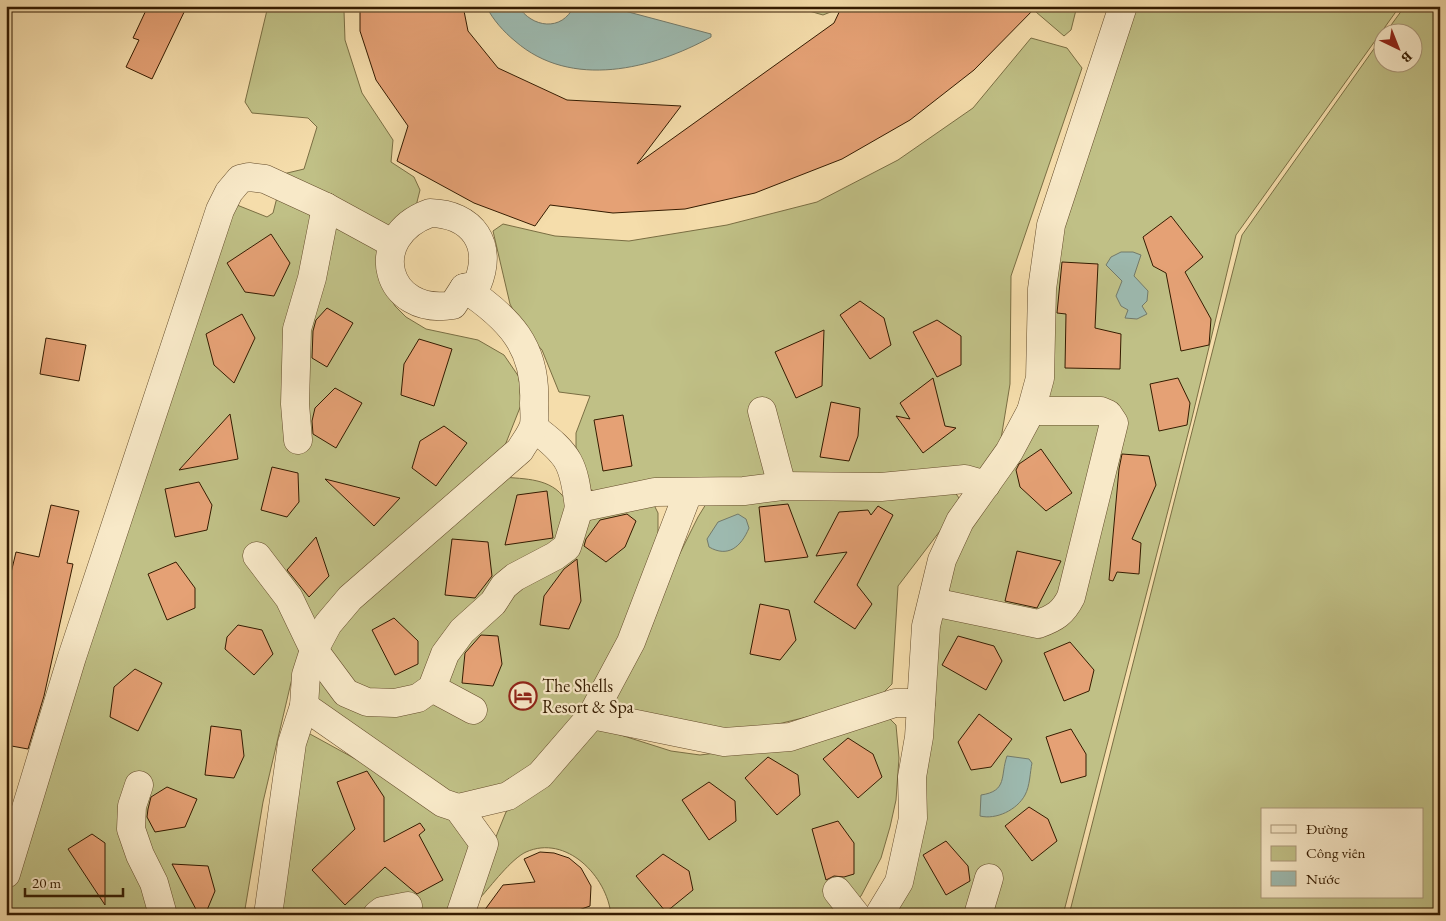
<svg xmlns="http://www.w3.org/2000/svg" width="1446" height="921" viewBox="0 0 1446 921" font-family="'EB Garamond',serif">
<rect width="100%" height="100%" fill="#f5ddab"/>
<filter id="stains"><feTurbulence type="fractalNoise" baseFrequency=".004" numOctaves="4"/><feColorMatrix values="0 0 0 0 .2 0 0 0 0 .09 0 0 0 0 .02 0 0 0 .5 -.17"/></filter>
<radialGradient id="worn" r=".72"><stop offset=".6" stop-color="#630" stop-opacity="0"/><stop offset="1" stop-color="#630" stop-opacity=".3"/></radialGradient>
<g fill="#c0c086" stroke="#7a6e43" fill-rule="evenodd">
<polygon points="268,6 339,6 344,11 345,40 362,93 393,140 391,162 414,177 420,190 416,206 385,288 395,306 406,317 426,329 478,340 504,355 519,377 521,405 502,453 293,674 263,802 244,915 6,915 6,884 224,216 237,205 267,217 273,213 283,174 304,169 317,127 308,118 252,113 245,102"/>
<polygon points="792,6 835,6 833,11 823,15"/>
<polygon points="1029,6 1077,6 1071,30 1064,36"/>
<polygon points="1133,6 1400,6 1236,235 1191,422 1063,915 884,915 944,560 1024,435 1044,289"/>
<path d="M1405 6H1440V915H1069L1242 235 1383 36 1384 62H1414V32H1386ZM1262 810H1422V897H1262Z"/>
<polygon points="1031,38 1067,48 1082,68 1011,276 1010,384 1000,445 980,472 605,495 589,489 576,453 576,433 590,396 559,392 542,350 523,329 510,304 493,231 503,224 555,236 629,241 727,225 817,202 898,160 973,108"/>
<path d="M502 477C525 479 551 478 565 499L653 503 658 513V544L642 593 573 722 524 778 464 800 313 708 330 628Z"/>
<polygon points="954,491 959,498 956,510 898,586 892,684 876,700 721,738 610,707 607,700 698,517 706,504 713,501"/>
<path d="M887 716 896 725 899 758 896 800 890 827 881 858 861 896 834 915H611C607 876 566 834 526 852 511 859 491 886 480 898L472 896 506 812 534 789 590 730 608 731 671 751 700 755 788 744Z"/>
<polygon points="310,734 454,813 475,840 451,915 271,915 302,735"/>
</g>
<g fill="#9dbab0" stroke="#737a6a">
<path d="M486 6H518C532 28 562 32 574 6H606L711 34V37C653 69 571 90 515 41 504 32 493 20 486 6Z"/>
<polygon points="1121,252 1133,252 1141,255 1134,276 1148,291 1147,301 1142,306 1147,314 1137,319 1125,318 1128,310 1121,306 1116,296 1122,281 1106,265 1111,257"/>
<path d="M738 514 746 519 749 528C741 547 728 558 709 547L707 539 718 522Z"/>
<path d="M1007 756 1029 759 1032 763C1030 772 1030 786 1025 795 1017 810 996 820 980 816L981 795C1008 791 1000 776 1007 756Z"/>
</g>
<g fill="#e5a175" stroke="#341b00">
<polygon points="148,6 187,6 152,79 126,67 139,40 133,38"/>
<polygon points="360,6 463,6 468,31 498,68 567,100 681,106 637,164 834,23 842,6 1037,6 974,70 910,120 842,159 755,193 685,209 613,213 550,205 535,226 474,203 397,161 408,126 376,80 360,31"/>
<polygon points="1171,216 1203,257 1185,272 1211,319 1209,345 1181,351 1166,273 1153,266 1143,237"/>
<polygon points="271,234 290,263 274,296 245,292 227,263"/>
<polygon points="1062,262 1098,264 1095,328 1121,334 1120,369 1065,368 1066,314 1057,313"/>
<polygon points="860,301 884,318 891,345 870,359 840,315"/>
<polygon points="327,308 353,323 327,367 312,358 313,331 316,320"/>
<polygon points="242,314 255,338 234,383 214,365 206,334"/>
<polygon points="937,320 961,336 961,365 937,377 913,332"/>
<polygon points="824,330 822,386 796,398 775,352"/>
<polygon points="46,338 86,345 79,381 40,374"/>
<polygon points="419,339 452,349 434,406 401,395 404,364"/>
<polygon points="933,378 945,426 956,428 923,453 896,416 910,419 900,403"/>
<polygon points="1178,378 1190,403 1187,425 1159,431 1150,384"/>
<polygon points="335,388 362,403 336,448 313,434 312,421 315,408"/>
<polygon points="831,402 860,408 858,436 849,461 820,457"/>
<polygon points="230,414 238,459 179,470"/>
<polygon points="623,415 632,466 603,471 594,420"/>
<polygon points="444,426 467,443 436,486 412,468 420,441"/>
<polygon points="1041,449 1072,493 1046,511 1020,487 1016,470 1019,464"/>
<polygon points="1122,454 1149,456 1156,485 1132,539 1141,543 1139,574 1117,572 1113,581 1109,580 1119,469"/>
<polygon points="272,467 298,473 299,502 287,517 261,510"/>
<polygon points="325,479 400,498 374,526"/>
<polygon points="199,482 212,505 207,530 175,537 165,489"/>
<polygon points="547,491 553,538 505,545 517,495"/>
<polygon points="788,504 808,557 765,562 759,507"/>
<polygon points="51,505 79,511 67,563 73,564 44,696 28,749 6,745 6,594 16,552 39,557"/>
<polygon points="878,506 893,515 857,585 872,604 855,629 814,602 847,552 816,556 839,512 868,510 871,515"/>
<polygon points="627,514 636,521 625,547 606,562 584,546 586,539 600,520"/>
<polygon points="316,537 329,576 309,597 287,570"/>
<polygon points="452,539 488,542 492,576 475,598 445,595"/>
<polygon points="1017,551 1061,561 1037,608 1005,601"/>
<polygon points="577,559 581,601 569,629 540,625 544,596 564,569"/>
<polygon points="176,562 195,588 195,608 167,620 148,574"/>
<polygon points="760,604 789,610 796,640 780,660 750,654"/>
<polygon points="394,618 418,641 418,664 395,675 372,630"/>
<polygon points="238,625 262,630 273,654 254,675 225,649 227,637"/>
<polygon points="481,635 498,636 502,664 493,686 462,683 465,653"/>
<polygon points="958,636 994,646 1002,661 986,690 942,665"/>
<polygon points="1070,642 1094,670 1089,691 1064,701 1044,653"/>
<polygon points="135,669 162,683 138,731 110,717 114,687"/>
<polygon points="979,714 1012,739 991,767 971,770 958,742"/>
<polygon points="211,726 241,730 244,756 234,778 205,775"/>
<polygon points="1071,729 1086,754 1086,776 1061,783 1046,737"/>
<polygon points="848,738 873,754 882,777 858,798 823,759"/>
<polygon points="768,757 798,775 800,795 777,815 745,778"/>
<polygon points="367,771 384,797 384,842 420,823 425,830 419,835 443,880 417,894 385,867 345,905 312,870 355,829 337,782"/>
<polygon points="709,782 735,801 736,821 709,840 682,800"/>
<polygon points="167,787 197,799 185,827 155,832 147,817 148,809 151,797"/>
<polygon points="1029,807 1048,819 1057,841 1032,861 1005,826"/>
<polygon points="838,821 854,843 854,874 844,877 834,876 826,880 812,829"/>
<polygon points="92,834 105,843 105,905 68,849"/>
<polygon points="946,841 968,866 970,881 946,895 923,855"/>
<polygon points="540,852 554,853 569,858 581,868 591,886 590,906 565,915 481,915 503,885 535,882 524,859"/>
<polygon points="663,854 689,871 693,890 666,912 636,876"/>
<polygon points="172,864 208,866 215,891 205,915 199,915"/>
</g>
<g fill="none" stroke-linecap="round" stroke-linejoin="round">
<g stroke="#644c2b" stroke-width="29">
<g id="minor">
<path d="M430 213C473 214 494 245 477 285L464 288 453 305C385 317 364 237 430 213Z"/>
<polyline points="762,411 782,486"/>
<path d="M534 428C570 455 574 464 579 508L655 492 744 491 782 486 881 487 965 479 986 485"/>
<polyline points="298,440 295,404 297,329 312,278 326,207"/>
<polyline points="257,556 289,598 314,650 346,693 367,702 395,703 418,698 432,688 445,654 462,631 493,603 504,586 515,577 555,556 567,547 579,508"/>
<path d="M933 602 1038 624C1055 618 1063 613 1071 597L1114 423 1108 414 1101 411H1031"/>
<polyline points="432,688 473,710"/>
<polyline points="304,706 443,803 458,808 508,796 540,775 592,715 631,642 688,493"/>
<polyline points="592,715 724,742 790,737 895,703 921,703"/>
<polyline points="139,785 132,806 131,829 140,855 154,883 163,915"/>
<polyline points="458,808 484,844 460,915"/>
<polyline points="6,874 72,657 220,210 229,192 240,179 249,177 265,179 326,207 392,243"/>
<polyline points="837,891 856,915"/>
<path d="M268 915 292 743 304 706 306 675 314 650 328 624 350 598 520 450C524 443 529 437 532 430 536 423 534 411 534 403 537 347 509 318 464 288"/>
<polyline points="377,915 382,911 408,906"/>
<polyline points="879,915 899,882 913,818 912,777 919,737 926,626 942,560 960,521 1009,452 1031,411 1040,378 1042,289 1051,225 1123,6"/>
<polyline points="978,915 989,878"/>
</g>
</g>
<use href="#minor" stroke="#f8e9c8" stroke-width="28"/>
</g>
<defs>
<g id="hotel-ring" transform="scale(1.4375)"><circle r="9.5" fill="#f8e9c8" stroke="#8f2418" stroke-width="1.5"/><path d="M-6-4.5h1.5V1H6V5H4.5V3h-9V5H-6ZM-4 0a1.8 1.8 0 1 1 3.6 0ZM.5 0V-2.5h3Q6-2.5 6 0Z" fill="#8f2418"/></g>
</defs>
<g fill-rule="evenodd">
<use href="#hotel-ring" x="523" y="696"/>
</g>
<g text-anchor="middle" stroke-width="4.5" stroke-linejoin="round" paint-order="stroke">
<g font-size="18" fill="#341b00" stroke="#f8e9c8" text-anchor="start">
<text x="542" y="692">The Shells<tspan x="542" dy="21">Resort &amp; Spa</tspan></text>
</g>
</g>
<rect width="1446" height="921" fill="none" stroke="#f5ddab" stroke-width="25"/>
<rect x="8" y="8" width="1431" height="906" fill="none" stroke="#341b00" stroke-width="2.5"/>
<rect x="12" y="12" width="1421" height="896" fill="none" stroke="#341b00"/>
<rect x="1261" y="808" width="162" height="90" fill="#f8e9c8" stroke="#aa9778"/>
<rect x="1271" y="825" width="25" height="8" fill="#f8e9c8" stroke="#aa9778"/>
<text x="1306" y="834" font-size="15" fill="#341b00">Đường</text>
<rect x="1271" y="846" width="25" height="15" fill="#c0c086" stroke="#aa9778"/>
<text x="1306" y="858" font-size="15" fill="#341b00">Công viên</text>
<rect x="1271" y="871" width="25" height="15" fill="#9dbab0" stroke="#aa9778"/>
<text x="1306" y="884" font-size="15" fill="#341b00">Nước</text>
<g transform="translate(1398 48) rotate(137)"><circle r="24" fill="#f8e9c8" stroke="#aa9778"/>
<path d="M0-4L9 19L0 12L-9 19Z" fill="#8f2418"/>
<text y="-8" font-size="14" font-weight="bold" text-anchor="middle" fill="#341b00">B</text>
</g>
<path d="M25 888v8h98v-8" fill="none" stroke="#341b00" stroke-width="2.5"/>
<text x="32" y="888" font-size="15" fill="#341b00" stroke="#f8e9c8" stroke-width="4" paint-order="stroke">20 m</text>
<rect width="100%" height="100%" filter="url(#stains)"/>
<rect width="100%" height="100%" fill="url(#worn)"/>
</svg>
